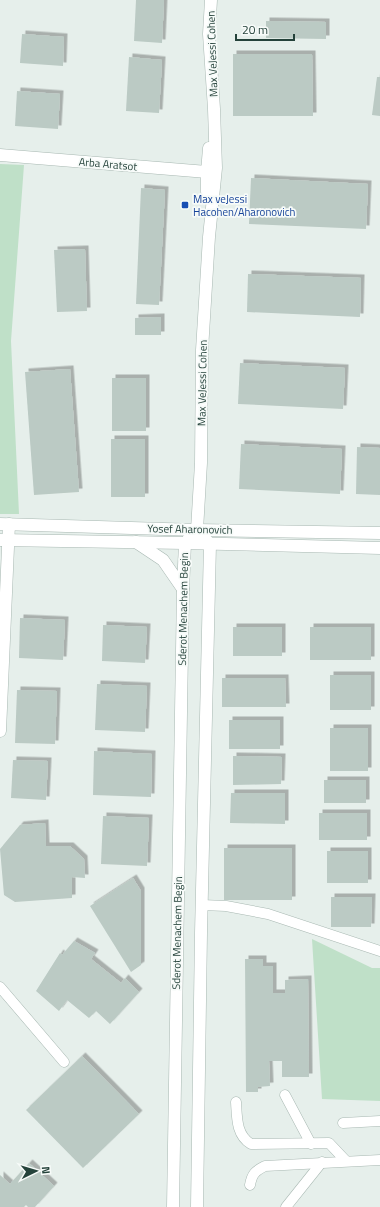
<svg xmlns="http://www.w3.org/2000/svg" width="380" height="1207" viewBox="0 0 380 1207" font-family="'Titillium Web',sans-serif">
<defs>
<filter id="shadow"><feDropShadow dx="3.5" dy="-3.5" stdDeviation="0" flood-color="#0004"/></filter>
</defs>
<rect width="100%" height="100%" fill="#e6efeb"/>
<g fill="#bfe0c8">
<polygon points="0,164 24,165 11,341 19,514 0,514"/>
<polygon points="312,939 372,968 380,968 380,1101 322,1099"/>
</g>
<g fill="#bbcac4" filter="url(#shadow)">
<polygon points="136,0 164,0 162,43 134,41"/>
<polygon points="266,21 326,22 326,39 266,38"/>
<polygon points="22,34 64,37 63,66 20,63"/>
<polygon points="233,54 312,54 313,116 233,116"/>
<polygon points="129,57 162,60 159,113 126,111"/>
<polygon points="377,77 380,77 380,116 372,115"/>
<polygon points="17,91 60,94 58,129 15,126"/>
<polygon points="251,178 368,184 366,229 249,224"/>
<polygon points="141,188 165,190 159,305 136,304"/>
<polygon points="85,249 87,311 57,312 54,250"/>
<polygon points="248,274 361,278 360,317 247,312"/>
<polygon points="161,317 161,335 135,335 135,318"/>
<polygon points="240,363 345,368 343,409 238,404"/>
<polygon points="70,369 79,492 34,495 25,372"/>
<rect x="112" y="378" width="34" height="53"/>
<rect x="111" y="439" width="34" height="58"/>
<polygon points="241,444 342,449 340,494 239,489"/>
<polygon points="357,447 380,448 380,495 356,494"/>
<polygon points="20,618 65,620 63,660 19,658"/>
<polygon points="103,625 147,627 145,663 102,661"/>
<rect x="233" y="627" width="49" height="29"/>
<rect x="310" y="627" width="61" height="33"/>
<rect x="330" y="675" width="41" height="35"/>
<polygon points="222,678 285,678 286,707 222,707"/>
<polygon points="97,684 147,686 145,732 95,730"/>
<polygon points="17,690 57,691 55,744 15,743"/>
<rect x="229" y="720" width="51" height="29"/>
<rect x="330" y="728" width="38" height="43"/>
<polygon points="94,751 152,754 151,797 93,795"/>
<polygon points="233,756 282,757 281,784 233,785"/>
<polygon points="13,760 48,761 46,800 11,798"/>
<rect x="324" y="780" width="42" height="23"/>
<polygon points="231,793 285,793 285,824 230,823"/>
<rect x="319" y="813" width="48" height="27"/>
<polygon points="103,816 149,818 147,866 101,864"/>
<polygon points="45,823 46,846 70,846 84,859 85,878 72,877 72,898 15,902 4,895 0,849 20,825"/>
<rect x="224" y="848" width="68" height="52"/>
<rect x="327" y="851" width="41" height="32"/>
<polygon points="133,878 141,891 141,965 131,972 90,906"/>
<polygon points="331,897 372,897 371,927 331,927"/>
<polygon points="74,941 95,953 91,959 121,983 125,978 139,992 110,1024 96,1011 89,1018 67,1000 59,1011 36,991 60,953 62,955"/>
<polygon points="245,959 263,959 263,966 273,966 273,993 285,993 285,980 308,979 309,1077 282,1077 282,1061 269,1061 270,1086 258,1087 258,1092 246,1092"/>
<polygon points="82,1056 139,1114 83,1168 26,1110"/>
<polygon points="29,1163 54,1186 35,1207 28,1207 26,1205 24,1207 0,1207 0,1175 10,1184"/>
</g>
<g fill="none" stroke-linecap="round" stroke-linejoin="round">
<g stroke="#a8b8b2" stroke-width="11">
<g id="service">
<polyline points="202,905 226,906 268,914 380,951"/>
<polyline points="0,987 64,1062"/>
<polyline points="285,1095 311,1144"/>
<path d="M236 1102C237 1117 236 1135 251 1144L329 1143 346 1161"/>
<polyline points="343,1123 380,1121"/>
<path d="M250 1185C252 1174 255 1171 265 1166L380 1160"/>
<polyline points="286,1207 322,1162"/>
</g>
</g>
<g stroke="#a8b8b2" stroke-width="13">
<g id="minor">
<polyline points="0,155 207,172 215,168"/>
<polyline points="0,731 9,524"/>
</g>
</g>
<g stroke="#a8b8b2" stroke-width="13">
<g id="tertiary">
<polyline points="207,192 207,172 209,148"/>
<polyline points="0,524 197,530 380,533"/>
<polyline points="197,530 210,544 201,933 197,1207"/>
<polyline points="197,530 201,463 202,350 209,237 216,168 214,109 209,34 211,0"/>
<polyline points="0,540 185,543 380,548"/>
<polyline points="136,542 163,560 183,589"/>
<polyline points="173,1207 183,589 185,543 197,530"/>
</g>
</g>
<use href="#service" stroke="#fff" stroke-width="10"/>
<use href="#minor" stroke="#fff" stroke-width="12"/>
<use href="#tertiary" stroke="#fff" stroke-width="12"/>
</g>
<rect fill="#1a4fb4" stroke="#f7fbf9" stroke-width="1.5" x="181" y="201" width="8" height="8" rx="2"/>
<g text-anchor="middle" stroke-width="3.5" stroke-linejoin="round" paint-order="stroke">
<g font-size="11" fill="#24423a" stroke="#f7fbf9">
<text transform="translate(212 54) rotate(-92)" y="4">Max VeJessi Cohen</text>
<text transform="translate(108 164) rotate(5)" y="4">Arba Aratsot</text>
<text transform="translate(202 383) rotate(-89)" y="4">Max VeJessi Cohen</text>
<text transform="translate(190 529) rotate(1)" y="4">Yosef Aharonovich</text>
<text transform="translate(183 609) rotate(-89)" y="4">Sderot Menachem Begin</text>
<text transform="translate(177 933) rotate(-89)" y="4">Sderot Menachem Begin</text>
</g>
<g font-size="11" fill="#164399" stroke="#f7fbf9" text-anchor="start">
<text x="193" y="203">Max veJessi<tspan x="193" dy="13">Hacohen/Aharonovich</tspan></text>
</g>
</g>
<g transform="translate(36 1171) rotate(85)" stroke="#f7fbf9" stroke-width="3" paint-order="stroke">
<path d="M0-3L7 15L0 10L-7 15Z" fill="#24423a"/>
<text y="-6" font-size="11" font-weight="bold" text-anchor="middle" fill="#24423a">N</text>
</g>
<path d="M236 34v6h58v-6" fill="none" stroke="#24423a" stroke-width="2"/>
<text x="242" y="34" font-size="12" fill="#24423a" stroke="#f7fbf9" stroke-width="3" paint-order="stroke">20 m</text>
</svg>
